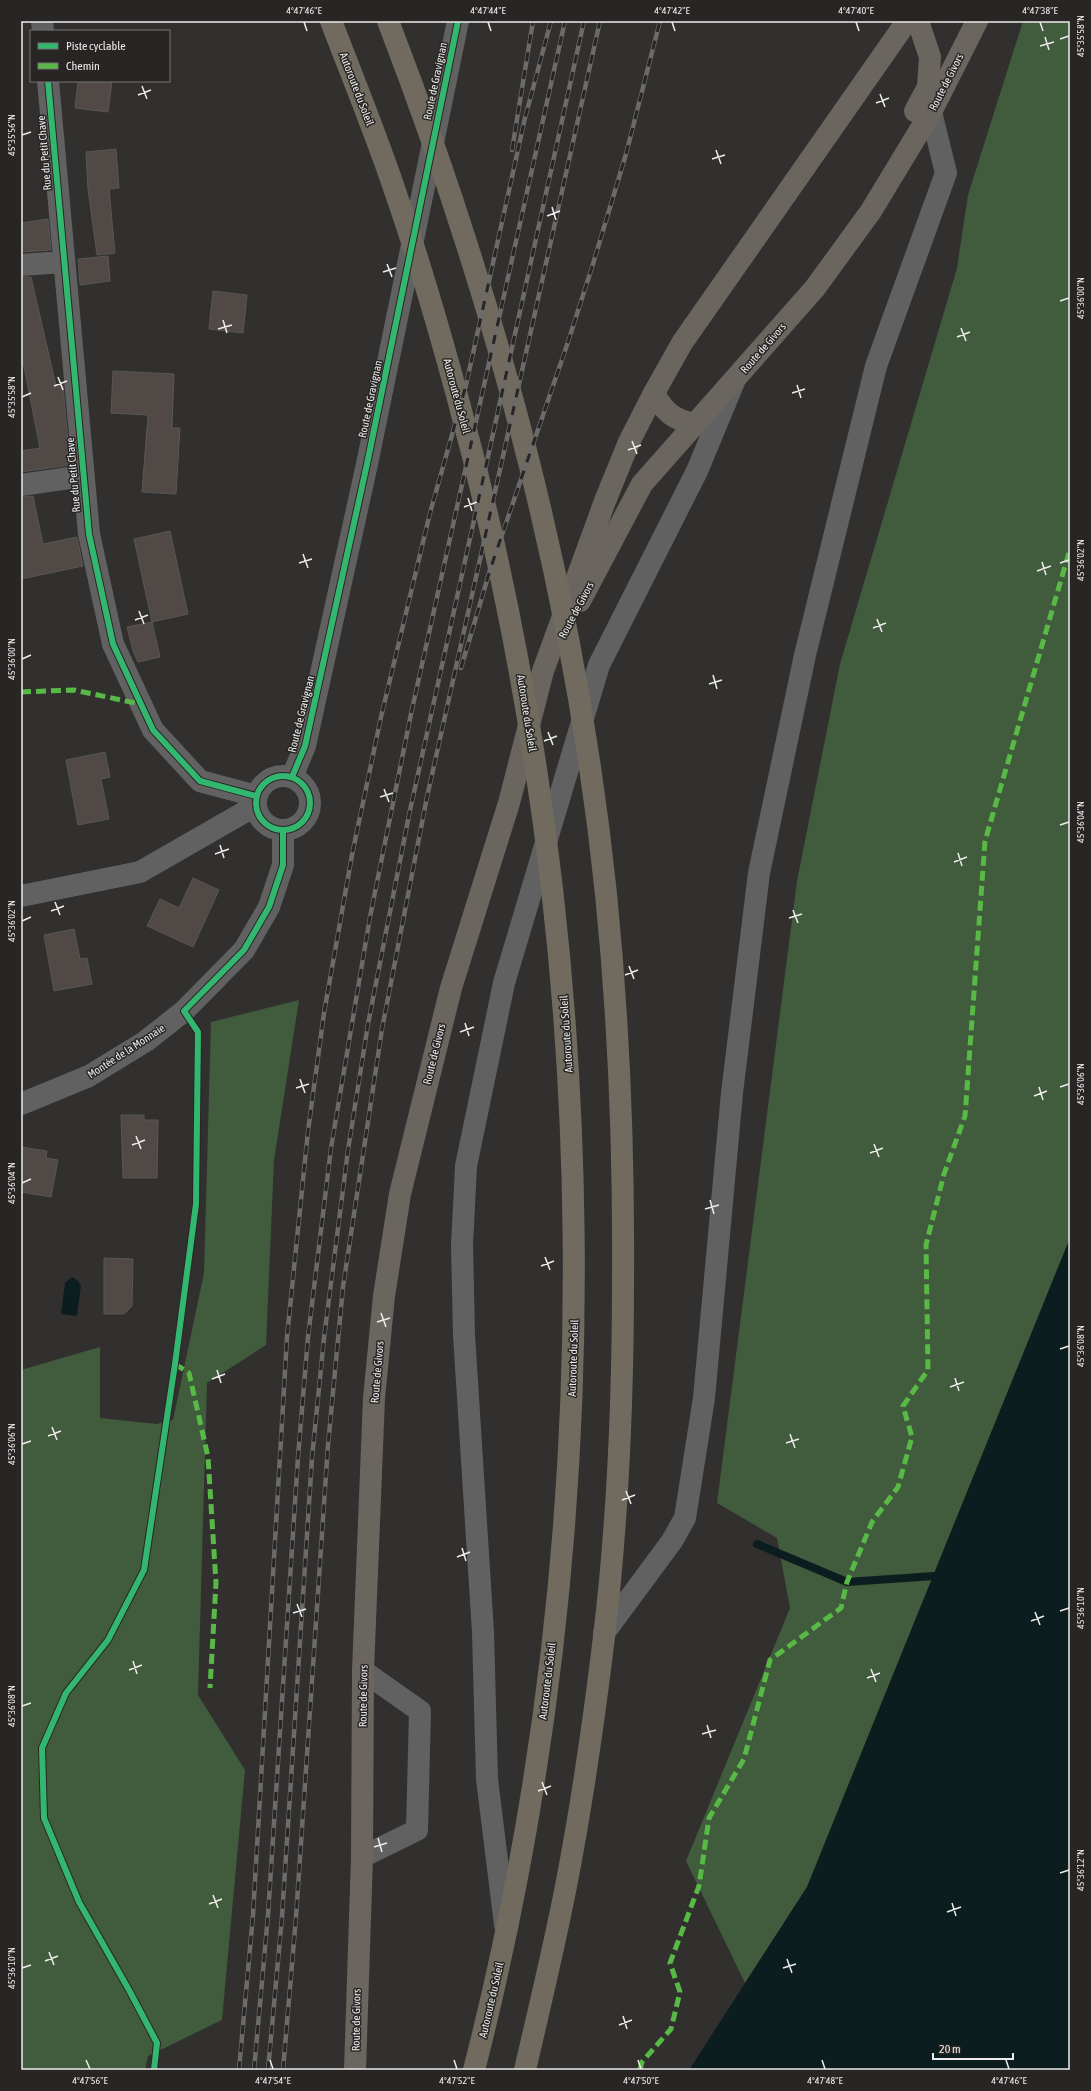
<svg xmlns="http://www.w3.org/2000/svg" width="1091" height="2091" viewBox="0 0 1091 2091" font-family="'Asap Condensed',sans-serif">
<rect width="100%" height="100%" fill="#31302f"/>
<g fill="#415b3d">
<polygon points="1023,21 1070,21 1070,1238 807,1887 745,1983 686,1861 790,1608 777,1538 717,1503 797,881 840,664 957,268 968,195"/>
<polygon points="299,1000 274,1160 266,1345 207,1383 198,1695 245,1770 222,2020 148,2056 145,2070 21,2070 21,1370 100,1347 100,1418 157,1424 173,1420 204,1273 211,1022"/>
</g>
<g fill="#0b1d1e">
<polygon points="1070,1238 1070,2070 689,2070 807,1887"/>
<polygon points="72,1277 77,1280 81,1285 77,1316 61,1314 65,1283"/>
</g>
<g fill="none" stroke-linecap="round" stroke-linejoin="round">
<polyline stroke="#0b1d1e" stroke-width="8" points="757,1544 847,1582 934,1576"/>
</g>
<g fill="#514946" stroke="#585656">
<polygon points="78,81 112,81 108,112 75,108"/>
<polygon points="116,149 119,188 109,189 115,253 97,255 88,189 86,152"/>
<polygon points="48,219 51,250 21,252 21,223"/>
<polygon points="108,256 110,281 80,285 78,259"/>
<polygon points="21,277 31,277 56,386 63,385 70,465 21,472 21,451 40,448 21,352"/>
<polygon points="213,291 247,295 243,333 209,329"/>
<polygon points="113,371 174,374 172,428 180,428 176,494 142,492 148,415 111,413"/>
<polygon points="33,496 43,544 77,537 83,566 21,579 21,497"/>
<polygon points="170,531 188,614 152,622 134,539"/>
<polygon points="152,622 160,657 138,662 133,651 127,627"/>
<polygon points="105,752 110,777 101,779 109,819 78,825 66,760"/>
<polygon points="193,878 219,890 193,947 147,926 160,899 179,908"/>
<polygon points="74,929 80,959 87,958 92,984 54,991 44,935"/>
<polygon points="121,1115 144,1115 144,1120 158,1120 157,1178 123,1178"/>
<polygon points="21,1147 47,1151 46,1158 58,1160 51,1197 21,1192"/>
<polygon points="104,1258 133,1259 132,1306 124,1314 104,1314"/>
</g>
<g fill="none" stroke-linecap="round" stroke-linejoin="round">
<g stroke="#626161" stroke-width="22">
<polyline points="42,21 43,31"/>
<polyline points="48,81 89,534 113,644 153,730 200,781 256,796"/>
<polyline points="21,265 64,262"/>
<polyline points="21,485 83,476"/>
<circle cx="283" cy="803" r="27"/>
<polyline points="292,777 305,746 367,464 458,21"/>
<polyline points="21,896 140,872 255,806"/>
<polyline points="21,1104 89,1076 146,1041 184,1011 244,950 269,907 283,865 283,830"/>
<polyline points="604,1633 672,1541 685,1518 704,1398 732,1093 759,873 805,655 876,366 946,173 931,112"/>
<polyline points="362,1857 417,1830 420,1711 363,1671"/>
<polyline points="505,1925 487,1779 483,1632 464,1335 462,1245 466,1166 504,983 599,665 697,471 734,382"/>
</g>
<g stroke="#6a665f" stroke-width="22">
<polyline points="915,111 928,87 930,57 918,21"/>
<path d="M654 393C664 412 675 421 696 424"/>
<polyline points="580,601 642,484 815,288 871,211 931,112 977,21"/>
<polyline points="355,2070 362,1857 363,1671 374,1398 384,1296 400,1194 451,988 509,803 543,671 605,501 629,442 654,393 682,343 907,21"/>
</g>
<g stroke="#706b5e" stroke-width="22">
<path d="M331 21C352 76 375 132 394 188 418 257 439 328 458 399 605 942 614 1524 474 2070"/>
<path d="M388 21C496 301 575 594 606 894 619 1022 624 1152 623 1281 623 1400 618 1519 604 1637 594 1720 582 1804 566 1886 554 1948 539 2009 525 2070"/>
</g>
<g stroke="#6c6b6a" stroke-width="4.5">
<g id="rail">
<polyline points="512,150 533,21"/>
<polyline points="461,668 490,570 568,342 593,264 626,154 660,21"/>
<polyline points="239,2070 253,1915 287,1337 308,1131 324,1013 352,855 381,717 430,513 466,385 525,118 551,21"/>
<polyline points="254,2070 268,1915 298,1457 308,1337 331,1148 370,917 411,714 565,21"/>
<polyline points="268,2070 282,1917 312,1458 324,1338 348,1150 368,1024 409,815 584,21"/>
<polyline points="283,2070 296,1917 328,1445 343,1287 382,1029 427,797 600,21"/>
</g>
</g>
<use href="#rail" stroke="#282625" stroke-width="3" stroke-dasharray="9" stroke-linecap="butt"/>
<g stroke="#58b947" stroke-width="5" stroke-dasharray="10 5" stroke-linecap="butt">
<polyline points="21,692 74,690 140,704"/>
<polyline points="175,1364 189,1373 208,1457 216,1583 210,1688"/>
<polyline points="640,2070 642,2062 671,2029 680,1992 670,1963 699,1886 709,1818 744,1759 770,1660 841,1608 847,1582 872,1522 898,1487 912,1437 903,1406 928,1370 926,1245 944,1174 965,1116 985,841 1070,549"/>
</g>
<g stroke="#282625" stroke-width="8">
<g id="cycleway">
<polyline points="48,81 89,534 113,644 153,730 200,781 256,796"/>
<circle cx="283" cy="803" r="27"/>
<polyline points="292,777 305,746 367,464 458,21"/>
<polyline points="154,2070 157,2043 129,1990 79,1902 44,1818 42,1748 66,1693 108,1640 144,1570 175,1364 196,1204 198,1032 184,1011 244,950 269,907 283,865 283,830"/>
</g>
</g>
<use href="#cycleway" stroke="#33b770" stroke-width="6"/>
</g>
<path fill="none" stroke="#edeceb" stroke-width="1.5" d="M304 22 307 31M488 22 491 31M672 22 675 31M856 22 859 31M1040 22 1043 31M1045 37 1049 50M1060 39 1069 36M1040 46 1054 42M142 86 147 99M880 94 885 107M138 95 151 90M876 103 889 98M22 135 31 132M716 150 721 164M712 159 725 155M552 207 556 220M547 216 560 211M387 264 392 277M383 272 396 268M1060 301 1069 298M223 320 227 333M961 328 966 341M218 329 232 325M957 337 970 332M58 377 63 390M797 385 801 398M54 386 67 381M792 393 805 389M22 397 31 393M632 441 637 454M628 450 641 445M468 498 472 511M464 507 477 502M303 554 308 568M1042 562 1046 575M299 563 312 559M1060 563 1069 560M1037 571 1051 566M139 611 144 624M877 619 882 632M135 620 148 615M873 628 886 623M22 659 31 655M713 675 717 689M709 684 722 680M548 732 553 745M544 741 557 736M384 789 389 802M380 797 393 793M1060 825 1069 822M220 845 224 858M958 853 962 866M215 854 229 849M954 862 967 857M55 902 60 915M793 910 798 923M51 911 64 906M789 918 802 914M22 921 31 917M629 966 634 979M625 975 638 970M465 1023 469 1036M460 1032 474 1027M300 1079 305 1093M1039 1087 1043 1100M1060 1087 1069 1084M296 1088 309 1084M1034 1096 1047 1091M136 1136 141 1149M874 1144 879 1157M132 1145 145 1140M870 1153 883 1148M22 1183 31 1179M710 1200 714 1214M705 1209 719 1205M545 1257 550 1270M541 1266 554 1261M381 1313 386 1327M377 1322 390 1318M1060 1349 1069 1346M217 1370 221 1383M955 1378 959 1391M212 1379 225 1374M950 1387 964 1382M52 1427 57 1440M790 1434 795 1448M48 1436 61 1431M786 1443 799 1439M22 1444 31 1441M626 1491 631 1504M622 1500 635 1495M462 1548 466 1561M457 1557 470 1552M297 1604 302 1617M1060 1611 1069 1608M1035 1612 1040 1625M293 1613 306 1609M1031 1621 1044 1616M133 1661 137 1674M871 1669 876 1682M129 1670 142 1665M867 1678 880 1673M22 1706 31 1703M707 1725 711 1738M702 1734 716 1730M542 1782 547 1795M538 1791 551 1786M378 1838 382 1852M374 1847 387 1843M1060 1873 1069 1870M213 1895 218 1908M952 1903 956 1916M209 1904 222 1899M947 1912 961 1907M49 1952 54 1965M787 1959 792 1973M45 1961 58 1956M22 1968 31 1965M783 1968 796 1964M623 2016 627 2029M619 2025 632 2020M86 2060 90 2069M270 2060 273 2069M454 2060 457 2069M638 2060 641 2069M822 2060 825 2069M1006 2060 1009 2069"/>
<g text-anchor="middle" stroke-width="3" stroke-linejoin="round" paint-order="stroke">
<g font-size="11" fill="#edeceb" stroke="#282625">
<text transform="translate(435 81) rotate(-78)" y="4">Route de Gravignan</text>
<text transform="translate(946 82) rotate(-63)" y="4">Route de Givors</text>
<text transform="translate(357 89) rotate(69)" y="4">Autoroute du Soleil</text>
<text transform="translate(44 153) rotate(-95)" y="4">Rue du Petit Chave</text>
<text transform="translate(763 348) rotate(-49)" y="4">Route de Givors</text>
<text transform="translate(457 396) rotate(75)" y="4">Autoroute du Soleil</text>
<text transform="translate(370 399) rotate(-78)" y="4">Route de Gravignan</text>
<text transform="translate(73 475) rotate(-95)" y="4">Rue du Petit Chave</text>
<text transform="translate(576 610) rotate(-62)" y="4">Route de Givors</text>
<text transform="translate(527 713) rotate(81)" y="4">Autoroute du Soleil</text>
<text transform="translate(301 714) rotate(-76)" y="4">Route de Gravignan</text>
<text transform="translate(566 1034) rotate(-94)" y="4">Autoroute du Soleil</text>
<text transform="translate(126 1051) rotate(-33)" y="4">Montée de la Monnaie</text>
<text transform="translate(434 1054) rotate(-76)" y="4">Route de Givors</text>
<text transform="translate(573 1358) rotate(-88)" y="4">Autoroute du Soleil</text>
<text transform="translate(377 1372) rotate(-85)" y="4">Route de Givors</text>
<text transform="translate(547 1681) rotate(-83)" y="4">Autoroute du Soleil</text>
<text transform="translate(363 1696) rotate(-89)" y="4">Route de Givors</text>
<text transform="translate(491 2000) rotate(-77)" y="4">Autoroute du Soleil</text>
<text transform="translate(356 2020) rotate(-89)" y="4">Route de Givors</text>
</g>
</g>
<rect width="1091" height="2091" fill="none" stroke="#282625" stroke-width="44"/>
<rect x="30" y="30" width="140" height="52" fill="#282625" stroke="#777574"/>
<rect x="38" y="43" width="20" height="6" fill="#33b770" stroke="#777574"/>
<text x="66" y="50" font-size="12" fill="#edeceb">Piste cyclable</text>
<rect x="38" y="63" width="20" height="6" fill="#58b947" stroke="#777574"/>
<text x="66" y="70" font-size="12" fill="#edeceb">Chemin</text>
<path d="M933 2053v6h80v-6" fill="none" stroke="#edeceb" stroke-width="2"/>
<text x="939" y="2053" font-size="12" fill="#edeceb" stroke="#282625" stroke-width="3" paint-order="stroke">20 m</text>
<rect x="22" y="22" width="1047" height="2047" fill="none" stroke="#edeceb" stroke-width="1.5"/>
<g font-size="10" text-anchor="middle" fill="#edeceb">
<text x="304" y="14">4°47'46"E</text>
<text x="488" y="14">4°47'44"E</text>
<text x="672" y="14">4°47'42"E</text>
<text x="856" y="14">4°47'40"E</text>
<text x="1040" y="14">4°47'38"E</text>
<text transform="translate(1080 36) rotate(-90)" y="4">45°35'58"N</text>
<text transform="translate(11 135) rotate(-90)" y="4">45°35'56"N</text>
<text transform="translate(1080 298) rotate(-90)" y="4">45°36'00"N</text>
<text transform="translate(11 397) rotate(-90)" y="4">45°35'58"N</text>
<text transform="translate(1080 560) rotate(-90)" y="4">45°36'02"N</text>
<text transform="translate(11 659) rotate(-90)" y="4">45°36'00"N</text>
<text transform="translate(1080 822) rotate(-90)" y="4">45°36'04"N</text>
<text transform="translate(11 921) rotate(-90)" y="4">45°36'02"N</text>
<text transform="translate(1080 1084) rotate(-90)" y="4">45°36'06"N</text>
<text transform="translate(11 1183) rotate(-90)" y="4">45°36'04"N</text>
<text transform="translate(1080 1346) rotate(-90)" y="4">45°36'08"N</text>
<text transform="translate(11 1444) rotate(-90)" y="4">45°36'06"N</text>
<text transform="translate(1080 1608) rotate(-90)" y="4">45°36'10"N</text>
<text transform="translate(11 1706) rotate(-90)" y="4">45°36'08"N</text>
<text transform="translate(1080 1870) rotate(-90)" y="4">45°36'12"N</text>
<text transform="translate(11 1968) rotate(-90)" y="4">45°36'10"N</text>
<text x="90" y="2084">4°47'56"E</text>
<text x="273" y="2084">4°47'54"E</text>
<text x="457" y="2084">4°47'52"E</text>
<text x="641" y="2084">4°47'50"E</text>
<text x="825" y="2084">4°47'48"E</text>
<text x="1009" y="2084">4°47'46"E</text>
</g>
</svg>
